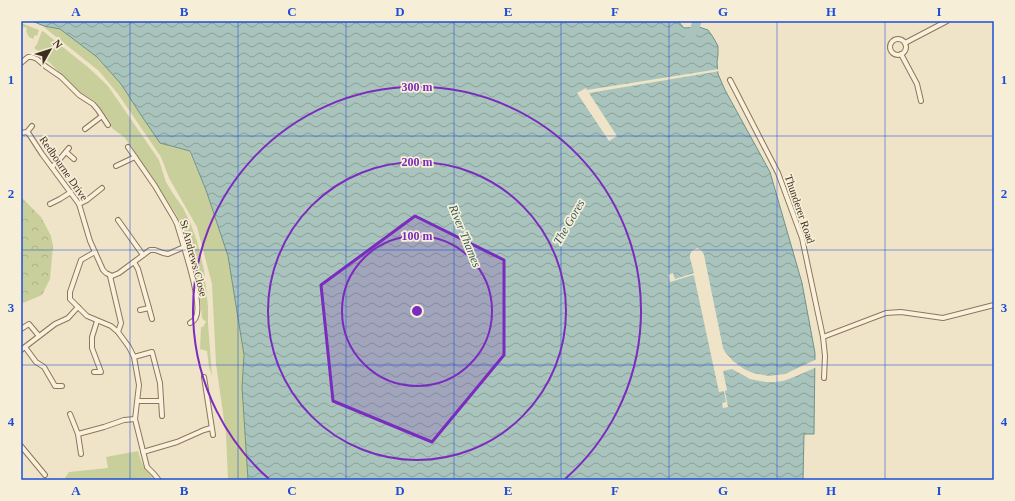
<svg xmlns="http://www.w3.org/2000/svg" width="1015" height="501" viewBox="0 0 1015 501" font-family="Georgia,serif">
<defs>
<pattern id="forest-crowns" width="20" height="18" patternUnits="userSpaceOnUse"><rect width="20" height="18" fill="#c9cf9b"/><path d="M2 6a3 3 0 1 1 6 0M12 15a3 3 0 1 1 6 0" fill="none" stroke="#aeb285"/></pattern>
<pattern id="water-waves" width="16" height="10" patternUnits="userSpaceOnUse"><rect width="16" height="10" fill="#a9c4bc"/><path d="M0 5q4-4 8 0t8 0" fill="none" stroke="#8ba098"/></pattern>
</defs>
<rect width="100%" height="100%" fill="#f0e4c8"/>
<g fill="#c9cf9b">
<polygon points="21,23 39,30 37,36 35,35 33,39 29,37 26,31 27,28 21,26"/>
<polygon points="44,26 60,29 97,57 121,84 141,115 160,143 189,151 206,190 228,256 244,355 242,387 248,480 228,480 226,434 216,364 212,284 197,227 169,178 161,157 118,94 99,71 45,28"/>
<polygon points="42,31 44,32 89,68 108,86 159,160 166,182 172,192 183,208 190,222 197,241 204,270 208,306 208,323 212,376 209,367 207,351 200,349 201,327 203,327 206,322 202,318 201,307 199,294 201,292 198,279 177,216 152,176 140,161 131,145 130,145 124,137 113,129 110,125 111,123 95,101 78,91 38,51 34,48 37,44"/>
<path d="M138 451C141 462 144 470 153 477L149 480H66L65 478 69 472 108 468 106 457Z"/>
</g>
<polygon fill="url(#forest-crowns)" points="21,197 41,217 51,236 53,246 50,279 42,295 23,303 21,300"/>
<polygon fill="url(#water-waves)" stroke="#6f938a" points="32,21 678,21 684,28 699,27 708,30 713,37 718,46 718,55 717,62 718,74 725,90 770,172 802,283 815,353 814,434 804,434 803,480 248,480 242,387 244,355 228,256 206,190 190,151 160,143 141,115 121,84 97,57 60,29 44,26"/>
<g fill="#f0e4c8">
<polygon points="719,69 720,71 589,93 617,136 609,141 577,93 586,88 587,90"/>
<polygon points="697,248 702,251 704,255 723,348 725,352 733,361 744,369 753,373 769,376 785,374 817,359 817,367 794,377 783,381 775,382 766,382 750,379 732,369 723,371 727,390 725,391 728,407 723,408 722,403 726,402 724,391 719,392 694,276 693,275 670,282 668,275 673,273 675,279 694,273 690,258 690,254 692,251"/>
</g>
<g fill="none" stroke-linecap="round" stroke-linejoin="round">
<polyline stroke="#a9c4bc" stroke-width="9" points="689,38 695,28 697,21"/>
<g stroke="#8d765c" stroke-width="6">
<g id="street">
<circle cx="898" cy="47" r="8"/>
<polyline points="905,43 947,21"/>
<polyline points="901,54 917,84 921,101"/>
<polyline points="21,63 28,57 32,57 37,59 45,66 61,77 79,95 93,104 98,110 108,125"/>
<polyline points="730,80 778,173 802,238 823,337 825,356 824,378"/>
<polyline points="85,129 102,116"/>
<polyline points="27,132 32,126"/>
<polyline points="21,133 27,132 29,134 42,154 79,204 90,241 103,270 106,273 112,276 119,273 150,250 155,250 163,253 168,254 184,247"/>
<path d="M128 147 155 186 174 218 177 224C182 242 203 302 196 317 195 320 192 322 190 323"/>
<polyline points="66,152 74,159"/>
<polyline points="116,166 135,157"/>
<polyline points="52,167 59,160 69,148"/>
<polyline points="50,204 60,199 71,192"/>
<polyline points="79,204 87,200 102,188"/>
<polyline points="118,220 143,255"/>
<polyline points="95,252 81,260 70,292 70,299 87,316 111,326 118,332 129,347 134,357 139,385 135,419 147,467 154,474 158,479"/>
<polyline points="134,262 138,269 149,308 140,310"/>
<polyline points="110,276 121,323 118,332"/>
<polyline points="149,308 152,319"/>
<polyline points="21,329 29,324 39,336"/>
<polyline points="823,337 886,313 901,312 943,318 994,305"/>
<polyline points="25,347 36,362 44,367 55,386 62,386"/>
<polyline points="21,350 55,324 68,318 78,307"/>
<polyline points="134,357 152,352 160,383 162,416"/>
<polyline points="94,372 101,372 92,348 92,337 97,321"/>
<polyline points="204,377 213,435"/>
<polyline points="138,401 161,401"/>
<polyline points="70,414 78,434 81,454"/>
<polyline points="78,434 104,427 124,420 135,419"/>
<polyline points="21,446 45,475"/>
<polyline points="143,452 177,442 204,430 211,428"/>
</g>
</g>
<use href="#street" stroke="#faf1dc" stroke-width="4"/>
</g>
<path fill="#7b2cbf" fill-opacity="0.2" stroke="#7b2cbf" stroke-width="3" stroke-linejoin="round" d="M415 216 504 260V355L432 442 333 401 321 285Z"/>
<path fill="none" stroke="#1d4ed8" stroke-width="1" stroke-opacity="0.55" d="M130 21V480M238 21V480M346 21V480M454 21V480M561 21V480M669 21V480M777 21V480M885 21V480M21 136H994M21 250H994M21 365H994"/>
<g fill="none" stroke="#7b2cbf" stroke-width="2">
<circle cx="417" cy="311" r="75"/>
<circle cx="417" cy="311" r="149"/>
<path d="M269 479A224 224 0 1 1 565 479"/>
</g>
<g text-anchor="middle" stroke-width="3.5" stroke-linejoin="round" paint-order="stroke">
<g font-size="11" fill="#3d2e20" stroke="#f7eed8">
<text transform="translate(64 168) rotate(55)" y="4">Redbourne Drive</text>
<text transform="translate(800 209) rotate(71)" y="4">Thunderer Road</text>
<text transform="translate(194 258) rotate(75)" y="4">St Andrews Close</text>
</g>
<g font-size="12" font-style="italic" fill="#2f5d5a" stroke="#f7eed8">
<text transform="translate(569 222) rotate(-60)" y="4">The Gores</text>
<text transform="translate(465 236) rotate(68)" y="4">River Thames</text>
</g>
</g>
<circle cx="417" cy="311" r="6" fill="#7b2cbf" stroke="#f7eed8" stroke-width="2"/>
<g font-size="12" text-anchor="middle" font-weight="bold" fill="#7b2cbf" stroke="#f7eed8" stroke-width="3.5" stroke-linejoin="round" paint-order="stroke">
<text x="417" y="91">300 m</text>
<text x="417" y="166">200 m</text>
<text x="417" y="240">100 m</text>
</g>
<rect width="1015" height="501" fill="none" stroke="#f7eed8" stroke-width="44"/>
<g transform="translate(50 50) rotate(51)" stroke="#f7eed8" stroke-width="3" paint-order="stroke">
<path d="M0-3L7 15L0 10L-7 15Z" fill="#3d2e20"/>
<text y="-6" font-size="11" font-weight="bold" text-anchor="middle" fill="#3d2e20">N</text>
</g>
<rect x="22" y="22" width="971" height="457" fill="none" stroke="#1d4ed8" stroke-width="1.5"/>
<g font-size="13" text-anchor="middle" font-weight="bold" fill="#1d4ed8">
<text x="76" y="16">A</text>
<text x="184" y="16">B</text>
<text x="292" y="16">C</text>
<text x="400" y="16">D</text>
<text x="508" y="16">E</text>
<text x="615" y="16">F</text>
<text x="723" y="16">G</text>
<text x="831" y="16">H</text>
<text x="939" y="16">I</text>
<text x="11" y="84">1</text>
<text x="1004" y="84">1</text>
<text x="11" y="198">2</text>
<text x="1004" y="198">2</text>
<text x="11" y="312">3</text>
<text x="1004" y="312">3</text>
<text x="11" y="426">4</text>
<text x="1004" y="426">4</text>
<text x="76" y="495">A</text>
<text x="184" y="495">B</text>
<text x="292" y="495">C</text>
<text x="400" y="495">D</text>
<text x="508" y="495">E</text>
<text x="615" y="495">F</text>
<text x="723" y="495">G</text>
<text x="831" y="495">H</text>
<text x="939" y="495">I</text>
</g>
</svg>
